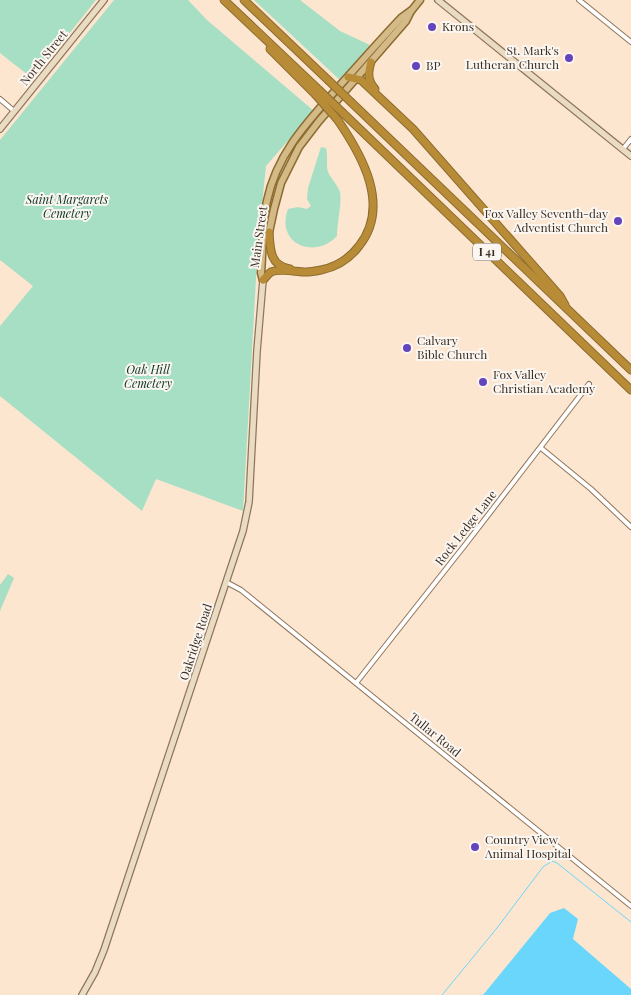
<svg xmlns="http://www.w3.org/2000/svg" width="631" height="995" viewBox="0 0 631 995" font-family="'Playfair Display',serif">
<rect width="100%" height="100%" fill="#fce6d0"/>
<g fill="#a7dfc5">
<polygon points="0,0 96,0 33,79 0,53"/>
<polygon points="114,0 188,0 207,20 314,111 266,166 258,243 243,511 156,479 142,511 0,396 0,326 33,286 0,260 0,140"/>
<polygon points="254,0 300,0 340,31 372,46 341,81"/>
<path d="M321 147 326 148C328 156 326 166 328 172 331 179 338 185 340 192 342 203 337 223 337 236 315 260 275 244 288 209L298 207 307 209 311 206 307 199 308 188Z"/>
<polygon points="8,574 14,578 0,611 0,585"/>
</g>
<polygon fill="#6bd6fb" points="564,908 578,919 573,939 631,989 631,995 483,995 550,913"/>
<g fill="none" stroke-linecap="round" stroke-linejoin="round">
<polyline stroke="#6bd6fb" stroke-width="1" points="442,995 497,928 543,867 552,861 557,863 631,922"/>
<g stroke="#8f755c" stroke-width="6">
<g id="street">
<polyline points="579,0 631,42"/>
<polyline points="0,99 14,111"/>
<polyline points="623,149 631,139"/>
<polyline points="541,448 591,489 631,527"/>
<polyline points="226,582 241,590 631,906"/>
<polyline points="356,683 465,545 589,384"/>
</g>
</g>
<g stroke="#8f755c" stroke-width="8">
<g id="secondary">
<polyline points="438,0 631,156"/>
<polyline points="0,129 104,0"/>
<polyline points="82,995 95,972 104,950 243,531 249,502 257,351 263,280"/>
</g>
</g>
<g stroke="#8c6b30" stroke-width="9">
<g id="primary">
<polyline points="268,237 274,209 281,183 299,147 319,121 406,21 411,11"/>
<path d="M263 280 261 273C263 249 262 224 267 201 277 152 310 119 342 83 362 61 381 39 401 18L412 10 420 0"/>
</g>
</g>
<g stroke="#8c6b30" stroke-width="9">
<g id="highway">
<polyline points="224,0 319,90"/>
<polyline points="244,0 328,80"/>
<polyline points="270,49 315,94"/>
<path d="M371 62C368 72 367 80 375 89"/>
<polyline points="348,77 361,80 413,129 560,296 565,305"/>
<polyline points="352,103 631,370"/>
<polyline points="343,113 631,390"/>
<path d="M269 232C270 249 270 266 290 269"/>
<path d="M263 280C266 277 268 274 271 272 281 268 296 272 306 272 311 272 316 271 321 270 336 267 350 258 359 246 391 206 362 155 337 119"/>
</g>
</g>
<use href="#street" stroke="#fff" stroke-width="4"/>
<use href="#secondary" stroke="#eadcc3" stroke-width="5.5"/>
<use href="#primary" stroke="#d4ba86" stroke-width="6"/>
<use href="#highway" stroke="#b88c36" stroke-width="7"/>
<g stroke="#8c6b30" stroke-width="9" stroke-linecap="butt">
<g id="highway-bridge">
<polyline points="328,80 352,103"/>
<polyline points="319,90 343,113"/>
<polyline points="315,94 337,119"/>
</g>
</g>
<use href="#highway-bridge" stroke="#b88c36" stroke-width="7"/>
</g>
<g fill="#6344bd" stroke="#fcf6f1" stroke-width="2">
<circle cx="432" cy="27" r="5"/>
<circle cx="569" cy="58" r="5"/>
<circle cx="416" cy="66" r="5"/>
<circle cx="618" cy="221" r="5"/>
<circle cx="407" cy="348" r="5"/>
<circle cx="483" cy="382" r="5"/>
<circle cx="475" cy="847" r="5"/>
</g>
<g text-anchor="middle" stroke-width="4" stroke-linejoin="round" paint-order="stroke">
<rect fill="#fcf6f1" stroke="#746b62" stroke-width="1" x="473" y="243.5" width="28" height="17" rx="4"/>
<g font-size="11" font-weight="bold" fill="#3a2f25">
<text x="487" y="256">I 41</text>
</g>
<g font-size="12" fill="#3a2f25" stroke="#fcf6f1" text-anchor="start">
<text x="442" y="31">Krons</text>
<text x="559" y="55" text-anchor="end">St. Mark's<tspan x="559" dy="14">Lutheran Church</tspan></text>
<text x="426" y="70">BP</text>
<text x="608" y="218" text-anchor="end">Fox Valley Seventh-day<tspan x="608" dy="14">Adventist Church</tspan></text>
<text x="417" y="345">Calvary<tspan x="417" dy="14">Bible Church</tspan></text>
<text x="493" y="379">Fox Valley<tspan x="493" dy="14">Christian Academy</tspan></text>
<text x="485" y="844">Country View<tspan x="485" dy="14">Animal Hospital</tspan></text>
</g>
<g font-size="12" fill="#3a2f25" stroke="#fcf6f1">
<text transform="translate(44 58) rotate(-51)" y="4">North Street</text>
<text transform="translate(259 237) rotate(-82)" y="4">Main Street</text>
<text transform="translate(466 528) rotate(-52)" y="4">Rock Ledge Lane</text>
<text transform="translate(196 642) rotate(-72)" y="4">Oakridge Road</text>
<text transform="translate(435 735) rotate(39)" y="4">Tullar Road</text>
</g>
<g font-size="12" font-style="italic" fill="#0b3727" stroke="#fcf6f1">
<text x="67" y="204">Saint Margarets<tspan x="67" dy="14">Cemetery</tspan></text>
<text x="148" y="374">Oak Hill<tspan x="148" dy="14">Cemetery</tspan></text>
</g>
</g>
</svg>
